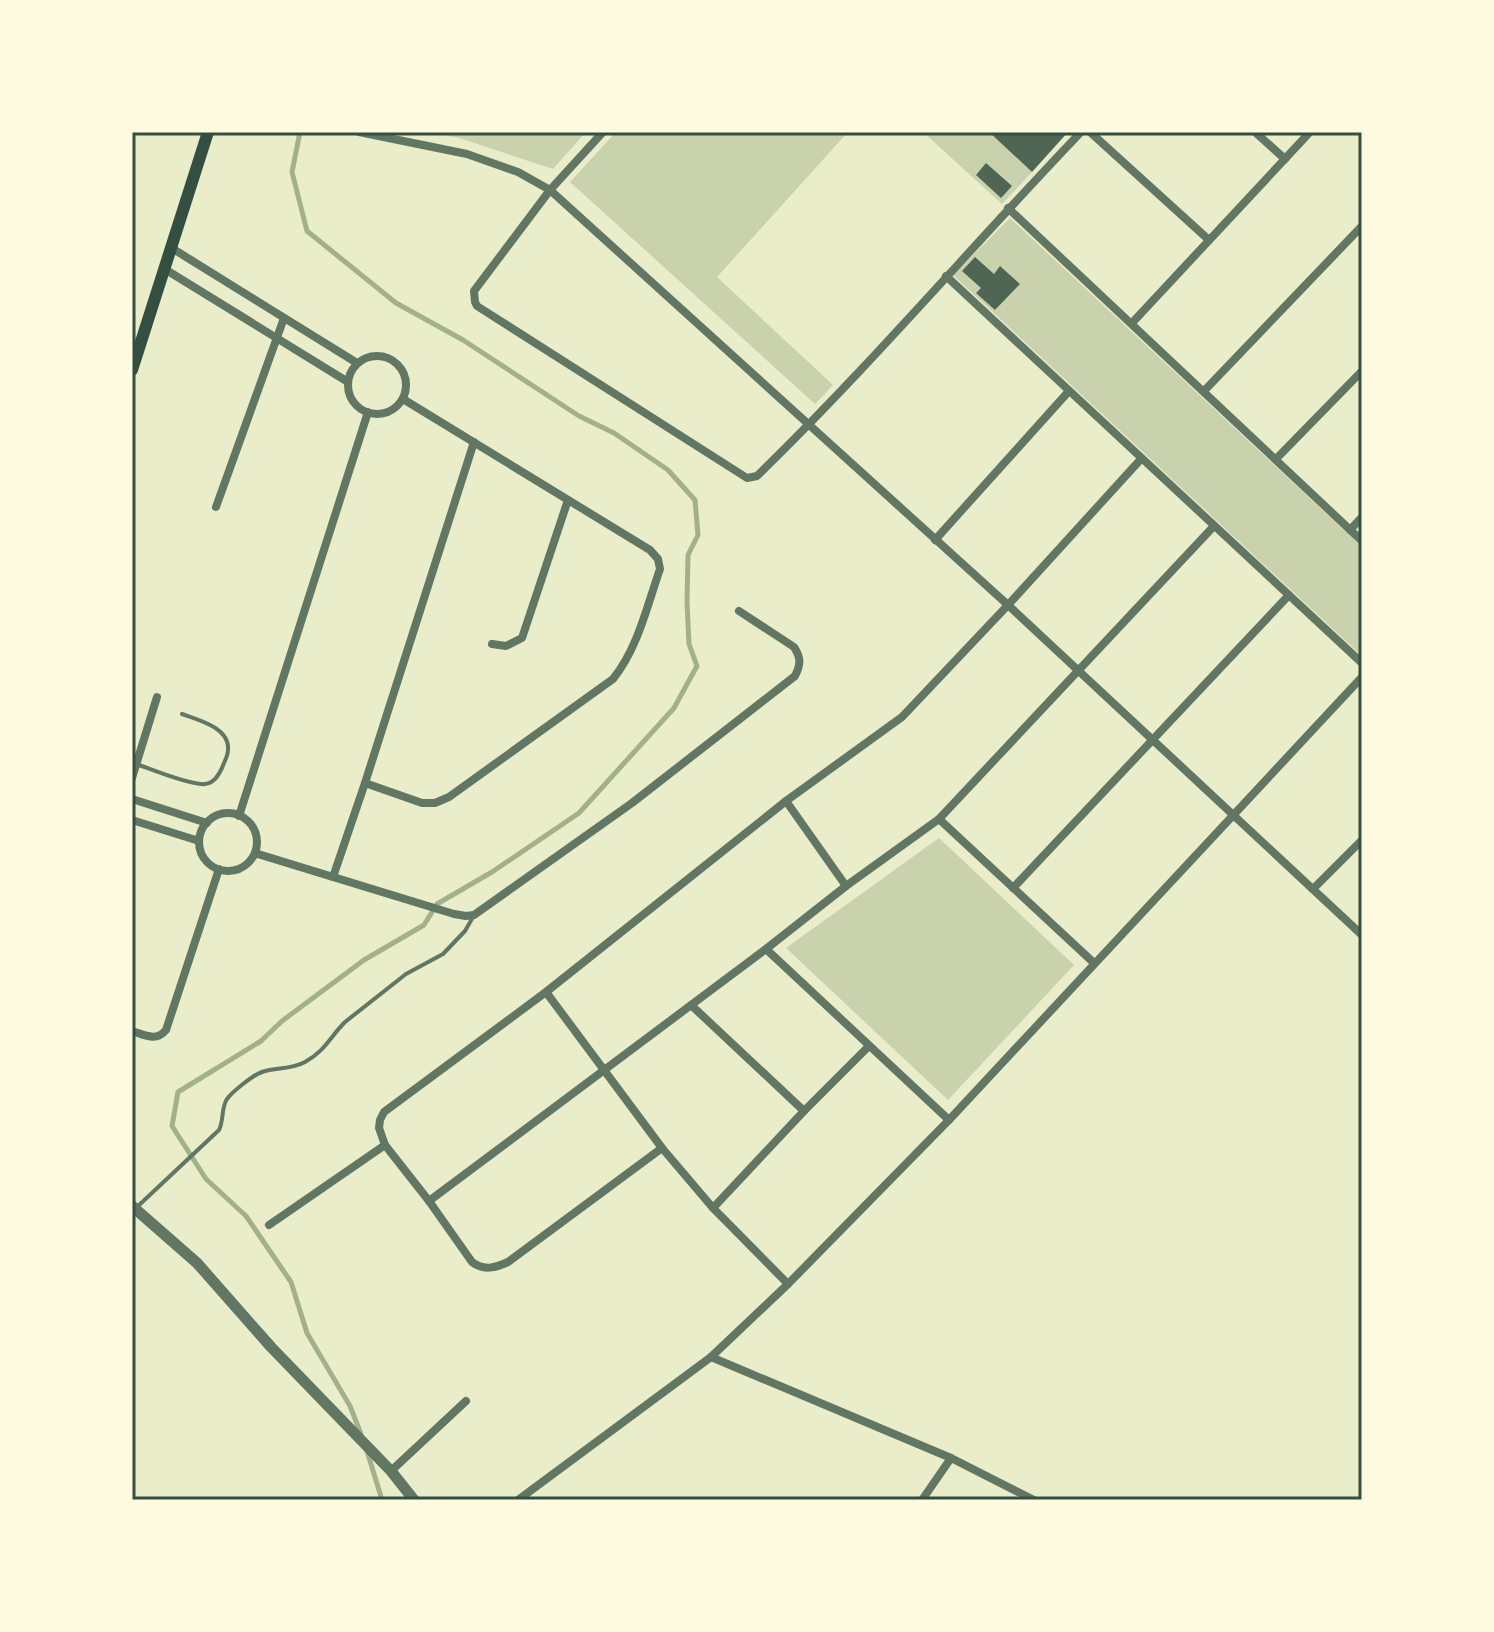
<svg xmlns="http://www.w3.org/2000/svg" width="1494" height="1632" viewBox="0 0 1494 1632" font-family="'Crimson Pro',serif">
<rect width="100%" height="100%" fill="#e9edc9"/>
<g fill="#cad2ad">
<polygon points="429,132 586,132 553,169 459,138"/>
<polygon points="616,132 848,132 717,277 833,385 815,404 570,182"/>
<polygon points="923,132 989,132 1032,172 1002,204"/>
<polygon points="1010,218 1362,547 1362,656 953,275"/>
<polygon points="939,838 1074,965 948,1100 786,948"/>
</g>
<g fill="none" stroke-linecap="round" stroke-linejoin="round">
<g stroke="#a3b18a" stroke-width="5">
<polyline points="300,132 292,172 307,231 396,303 463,340 579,416 614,433 668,470 695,500 698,535 688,555 687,602 689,644 697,666 674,708 579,813 492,872 437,904 424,925 364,960 282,1021 261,1041 178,1092 172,1126 206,1179 246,1216 291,1282 307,1333 350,1406 361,1434"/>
<polyline points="367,1451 382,1500"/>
</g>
</g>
<g fill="#4f6655">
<polygon points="989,132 1068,132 1032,172"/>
<polygon points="986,163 1012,186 1001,198 976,175"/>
<polygon points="975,257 994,274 1000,266 1020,284 995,310 976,293 981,288 962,271"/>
</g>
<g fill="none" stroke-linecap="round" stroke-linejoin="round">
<g stroke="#617663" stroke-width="4">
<path d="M139 765C153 770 192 786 205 784 214 783 218 776 222 768 224 762 228 756 228 750 230 728 199 720 182 714"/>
<path d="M137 1207 219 1130C224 1120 221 1108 227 1099 232 1092 253 1075 262 1072 276 1067 291 1070 305 1062 325 1051 330 1037 345 1022L406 974 443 954 465 931 473 917"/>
</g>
<g stroke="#617663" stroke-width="8">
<polyline points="359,132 467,154 518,172 550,190 1008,605 1362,935"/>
<path d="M603 132 550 190 474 291 475 302 477 306 747 478 757 476C870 366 972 246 1081 132"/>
<polyline points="1090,132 1209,240"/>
<polyline points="1255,132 1285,159"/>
<polyline points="1008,208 1362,541"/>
<polyline points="170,247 357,363"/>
<polyline points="163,268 348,382"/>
<polyline points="946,276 1362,663"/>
<polyline points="1132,323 1310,132"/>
<circle cx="377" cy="385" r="29"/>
<polyline points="1204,391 1362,226"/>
<polyline points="1276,459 1362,371"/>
<polyline points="216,507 284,318"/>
<polyline points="1350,530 1362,517"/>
<polyline points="935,540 1069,391"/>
<polyline points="492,644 506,646 522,638 568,500"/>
<polyline points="132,778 157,697"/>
<path d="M365 783 422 803H435L449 797 613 679C638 648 647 606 660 569L658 559 650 550 403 399"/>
<polyline points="132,799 207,823"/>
<polyline points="786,801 846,886"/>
<circle cx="228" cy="842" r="29"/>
<polyline points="239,816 368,412"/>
<polyline points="939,819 1094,963"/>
<polyline points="132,820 199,841"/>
<path d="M255 853 454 914 466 916 474 915 632 803 795 676C801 664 801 658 794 647L739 611"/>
<polyline points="333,877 365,783 474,442"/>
<polyline points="1013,888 1289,595"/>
<polyline points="1313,889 1362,840"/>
<polyline points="766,949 949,1120"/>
<polyline points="546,992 662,1148 713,1208 788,1284"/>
<polyline points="691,1005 804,1111"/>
<path d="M132 1031C145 1035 156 1042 166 1030L219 869"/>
<path d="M662 1148 508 1262C495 1268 484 1271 472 1262L429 1201 385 1145 379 1128 380 1120 384 1112 546 992 786 801 902 717 1008 605 1141 459"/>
<polyline points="429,1201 766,949 846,886 939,819 1214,526"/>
<polyline points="713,1208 804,1111 869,1046"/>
<polyline points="269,1225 385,1145"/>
<polyline points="711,1357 951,1458 1034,1500"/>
<polyline points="391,1471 466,1401"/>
<polyline points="518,1500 711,1357 788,1284 949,1120 1362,677"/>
<polyline points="922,1500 951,1458"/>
</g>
<polyline stroke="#617663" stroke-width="11" points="132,1206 197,1263 271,1347 391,1471 414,1500"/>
<polyline stroke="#344e41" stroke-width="12" points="132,370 208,132"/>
</g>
<rect width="1494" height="1632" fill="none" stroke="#fefae0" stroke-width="268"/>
<rect x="134" y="134" width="1226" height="1364" fill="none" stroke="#344e41" stroke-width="3"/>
</svg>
